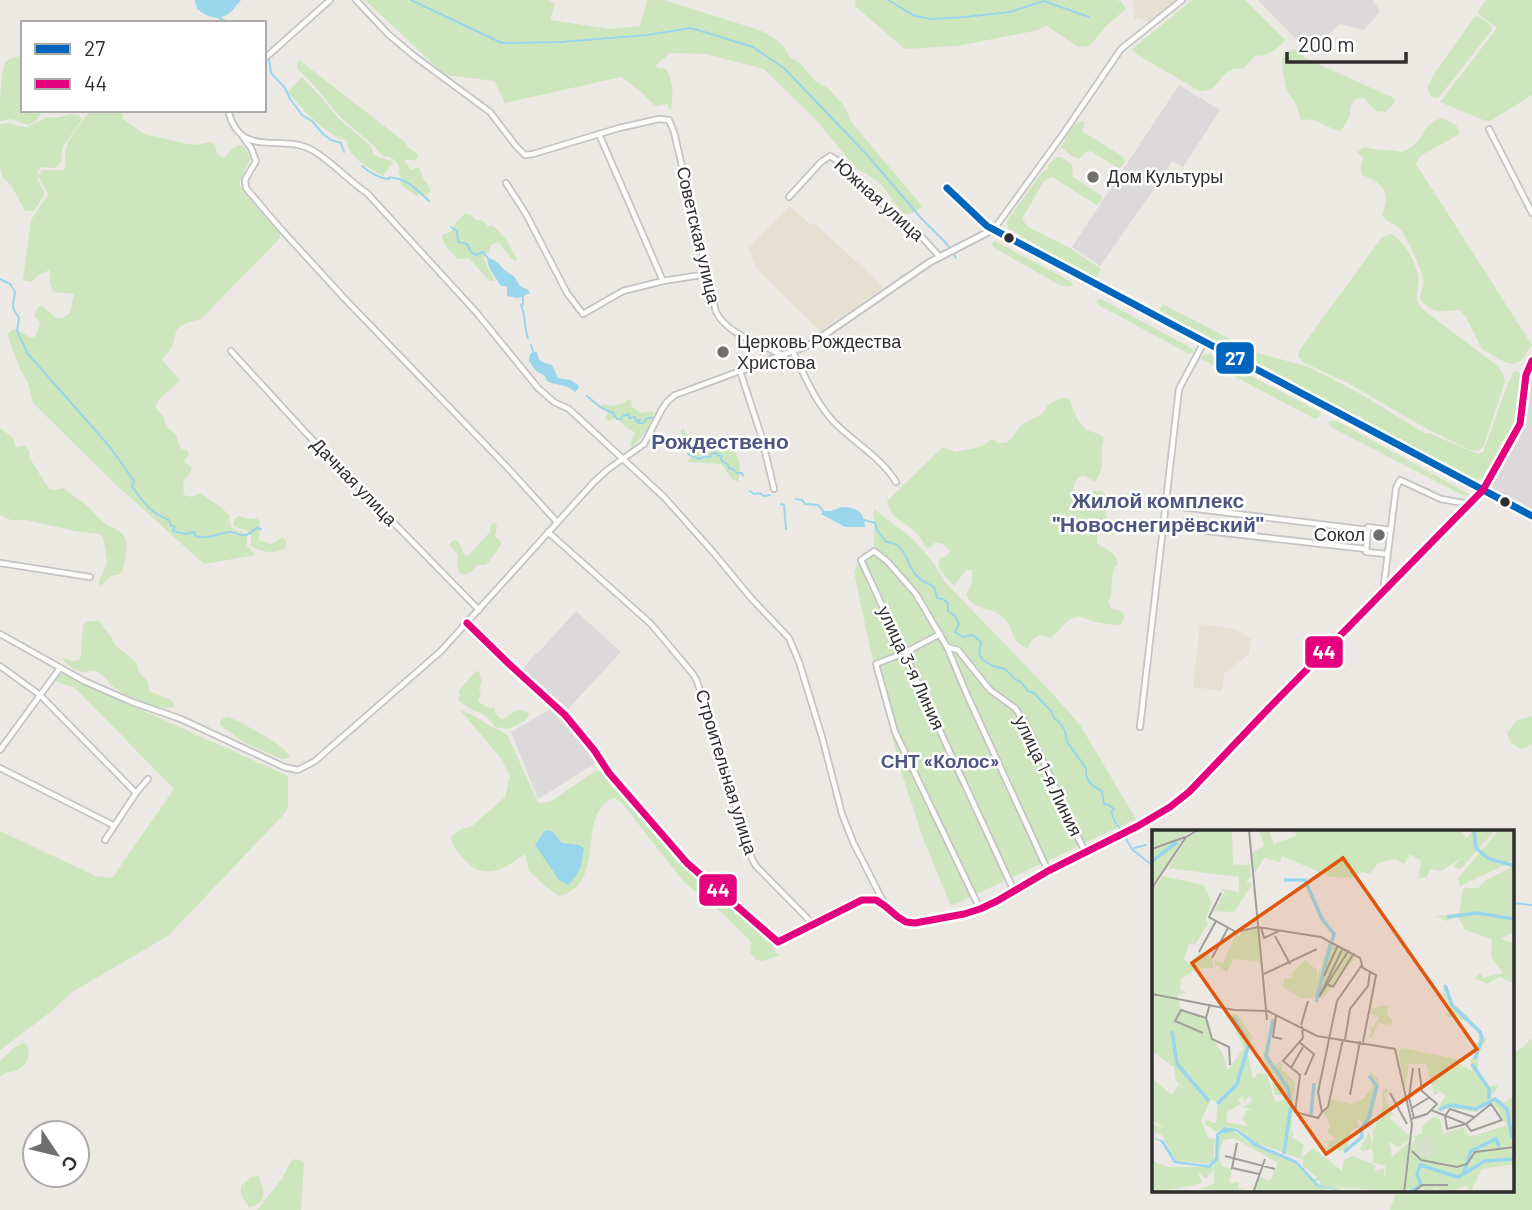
<svg xmlns="http://www.w3.org/2000/svg" width="1532" height="1210" viewBox="0 0 1532 1210" font-family="Barlow,sans-serif">
<rect width="100%" height="100%" fill="#ece8e4"/>
<g fill="#dcd9db">
<polygon points="1258,0 1373,0 1380,12 1364,30 1339,24 1311,55"/>
<polygon points="1179,85 1220,110 1183,167 1172,161 1159,182 1100,266 1072,247"/>
<polygon points="1532,372 1532,511 1490,487 1522,425 1528,385"/>
<polygon points="576,611 621,652 567,710 523,669 536,653 538,653"/>
<polygon points="552,708 573,725 591,750 597,762 538,799 511,732"/>
</g>
<g fill="#e6e0d3">
<polygon points="1133,0 1176,0 1150,23 1139,18 1134,19"/>
<polygon points="790,206 811,225 814,223 884,287 820,331 756,268 749,248"/>
<polygon points="1200,624 1235,629 1251,639 1249,654 1224,674 1222,691 1193,687"/>
</g>
<g fill="#cee6be" fill-rule="evenodd">
<path d="M365 0H548L555 4 550 20 610 29 640 26 647 0H664L759 30C774 37 784 42 789 57L799 62 815 81 828 88 844 106 852 123 922 206 914 213 903 214 881 184 854 166 817 121 764 69 705 54 670 53 656 65 657 68 666 69C674 81 673 98 671 111L667 104 658 106 654 105 641 92 621 77 505 103 494 81 445 75Z"/>
<polygon points="856,0 1115,0 1121,1 1126,9 1106,26 1090,46 1078,47 1047,26 1034,31 957,46 905,49 855,6"/>
<path d="M1192 0H1245L1285 40C1276 50 1269 56 1255 56L1243 69C1219 65 1222 93 1199 91L1135 53 1132 49Z"/>
<polygon points="1486,0 1532,0 1532,95 1488,122 1440,102 1497,28 1477,13"/>
<path d="M1475 16C1481 17 1492 24 1492 30L1440 96 1438 98 1431 97 1427 88 1434 74Z"/>
<path d="M23 49V110H43L36 121 28 125 11 119 0 121C0 106 0 74 5 63 8 58 16 57 21 56Z"/>
<path d="M1296 49 1305 58 1396 99 1392 106 1385 112 1376 111 1364 98 1355 99 1350 107V116L1341 131C1324 128 1319 117 1301 120 1298 114 1298 109 1295 103 1293 98 1288 94 1286 88 1284 79 1282 68 1282 59L1288 51Z"/>
<path d="M299 60 406 143 408 147 419 155 416 160H404L411 170 419 167 424 180 430 187V192L427 195 421 193 417 196 401 185 400 183 401 177 398 173 399 167C396 159 391 157 383 156L373 145 340 117 320 92 297 68V63Z"/>
<path d="M302 77 321 97 338 118 370 145 374 155 393 162 383 176C369 168 349 158 347 141 324 133 304 111 288 92Z"/>
<path d="M91 110H122L123 119 144 134 182 143 195 145 211 142 215 145 217 154 224 158 233 148 240 145 244 147 250 158 240 182V186L280 234V238L202 318C195 322 187 321 181 326 173 332 176 339 172 346 170 351 165 356 162 360L180 380 158 401 155 406 157 409 163 416 167 427 176 435 180 448 188 451 189 455 184 462 191 467V471L183 482 184 495 192 497 200 493 221 507 230 516C227 532 237 528 247 535V546L256 555 204 564 112 481 33 403 28 383 20 369 7 334 14 329C21 332 25 335 32 338L36 336 40 322 34 316 38 307 42 306C52 313 56 325 70 313L74 294 53 292 50 283V270L40 274 31 282 23 280 31 220 48 194 38 176 42 170H64C68 162 63 157 66 148 70 135 83 121 91 110Z"/>
<path d="M70 114 79 115 82 119 63 147 61 161 59 165 55 168 41 167C34 176 39 182 44 191V195L34 211H25L11 185 3 178 0 169V124L10 123 18 126 27 127 47 117 56 118Z"/>
<path d="M1442 118 1456 125 1460 134 1420 156 1416 164 1532 345 1522 360 1513 364 1504 362 1482 349 1466 317 1460 310C1442 311 1433 315 1420 299 1421 292 1424 285 1423 278 1422 270 1405 233 1399 228 1392 222 1389 224 1382 215 1390 193 1384 183 1362 175L1361 166 1363 157 1357 152 1365 147C1377 151 1389 149 1401 152 1406 150 1413 147 1417 142 1427 130 1425 123 1442 118Z"/>
<polygon points="1081,121 1085,122 1082,131 1123,157 1125,162 1119,169 1091,151 1086,152 1079,159 1071,156 1061,147 1073,126"/>
<polygon points="1056,157 1061,157 1072,164 1073,177 1102,196 1102,200 1097,205 1052,177 1044,181 1022,219 1028,227 1072,249 1101,269 1097,277 1092,277 1014,232 1007,227 1007,222 1009,218 1043,171 1048,170 1048,165"/>
<path d="M464 214H470L476 220H480L486 223 487 227 492 225C504 234 511 247 517 260L516 261C507 257 505 248 498 242L491 245 489 252 484 254C483 265 492 271 494 281H489L469 258 458 259C451 253 442 244 442 235 458 230 449 230 458 220 460 218 462 217 464 214Z"/>
<path d="M1391 234C1404 240 1416 262 1418 276 1420 291 1412 295 1422 309L1498 366 1503 374 1505 382 1484 445 1481 449 1477 451 1468 449 1429 430 1346 382 1304 363 1298 357 1299 351 1382 237Z"/>
<polygon points="995,241 1072,282 1073,286 1063,286 1054,282 993,247 992,243"/>
<polygon points="1101,299 1193,349 1193,352 1189,354 1097,304 1097,300"/>
<polygon points="1163,304 1255,352 1309,367 1361,394 1424,433 1429,433 1478,454 1483,452 1508,383 1514,371 1521,374 1513,427 1506,443 1487,476 1476,481 1158,312"/>
<polygon points="1209,354 1316,410 1320,413 1321,416 1315,419 1201,359 1203,355"/>
<path d="M1062 398H1068C1073 405 1073 411 1077 418 1079 423 1083 425 1086 430L1099 434 1104 438C1098 456 1108 463 1095 482L1084 476 1079 477 1074 483V490L1080 496C1090 492 1107 484 1107 503 1108 510 1105 508 1106 515 1107 521 1113 525 1117 528L1113 535 1101 532 1097 535V542L1101 546 1112 553 1116 557 1118 563C1116 566 1113 571 1113 574 1110 584 1114 592 1108 602L1111 608 1123 612 1124 619 1120 625C1111 625 1101 623 1092 621 1083 619 1080 613 1071 619 1062 624 1059 633 1050 638 1040 631 1031 638 1028 649 1025 647 1021 646 1018 643 1012 636 1011 625 1004 618 993 606 975 612 966 595L972 583V570H966L954 586 941 571 938 565 940 559 947 556 950 550 941 543H934L930 548 925 547C923 543 922 539 919 536 908 522 892 522 887 501L943 447 956 452C969 448 981 450 991 439L998 443H1005L1010 440 1023 423 1041 415 1049 404Z"/>
<path d="M628 400H631L632 407 641 413 653 411 654 412 648 429 633 447H631L630 443 635 432 628 429 616 418 607 421 605 419 608 412 601 408 603 404C613 407 619 406 628 400Z"/>
<polygon points="1329,421 1337,421 1469,494 1467,496 1462,495 1329,426"/>
<path d="M0 428 12 437 16 447 25 445 30 453 29 457 49 489 54 490 64 488C71 495 78 498 86 505 93 511 98 519 106 524 112 528 119 529 124 536 129 544 125 565 121 574L111 576 101 586 98 583 107 562 103 537 99 534 75 531 26 520H11L0 515Z"/>
<path d="M683 429 692 440 703 443 710 450C715 450 723 445 727 447 741 451 742 471 738 482L732 479 721 464 687 462 693 455 694 451 686 444 680 431Z"/>
<polygon points="874,509 913,539 932,561 945,582 1053,694 1080,725 1136,819 951,906 923,838 900,768 870,648 854,572 860,558 874,549"/>
<path d="M239 516 249 519 256 518 260 521 259 540 271 544 283 537 286 541V548C274 555 263 552 251 546 252 525 247 534 233 525L235 518Z"/>
<path d="M492 523 497 524 495 537 499 539 501 543C498 552 491 558 486 565H477L472 572 464 575 460 573 457 564 458 555 449 545 452 541 456 540 462 547V551L465 555H469L490 532V527Z"/>
<path d="M90 621H98L102 623 104 628 112 638 116 646 137 663 139 672 148 682 149 691 171 700 174 703V707C160 711 128 697 116 689 109 684 105 674 95 671 90 670 90 672 84 672 75 672 67 664 61 658L74 661 79 660 81 656 83 625 86 622Z"/>
<path d="M476 671 480 672V676L482 680 479 689 481 693 478 702 489 708H494L497 716 501 719C514 715 516 704 530 714L525 721 508 729 495 727C484 708 472 715 458 699L460 695 458 691Z"/>
<polygon points="60,673 288,776 288,807 284,814 168,936 72,992 52,1011 0,1050 0,831 96,876 112,878 174,789 75,688 54,681"/>
<path d="M460 710C475 715 480 720 492 727 498 730 503 731 508 736L538 803 550 802 595 771H601L686 866 735 912V915L741 914C755 925 771 936 776 953L780 955 763 961 756 960 750 952 751 942 725 916 684 882 621 802 614 798C611 799 605 802 604 804 581 827 603 886 559 896L544 885 529 871 525 854C502 871 482 882 461 856 456 849 452 845 451 837L459 830 472 826 505 797 510 776 500 757ZM549 830 554 833 562 843 559 880 550 866 539 837 544 831Z"/>
<polygon points="1532,716 1532,744 1521,749 1511,743 1507,733 1517,720"/>
<path d="M229 717C245 725 282 742 290 757L286 759H281L245 743 220 725V721L224 718Z"/>
<polygon points="1532,1038 1532,1210 1390,1210 1395,1195 1394,1191 1513,1191 1513,1053 1523,1047"/>
<path d="M23 1043 27 1044C31 1055 28 1065 17 1070 10 1073 6 1071 0 1077V1061L15 1047Z"/>
<polygon points="295,1159 303,1161 304,1164 301,1210 257,1210 282,1179 291,1161"/>
<path d="M258 1176C264 1189 270 1203 249 1207L241 1195V1186L251 1177Z"/>
</g>
<g fill="#99d6ec">
<path d="M195 0H241C227 19 216 24 197 9Z"/>
<path d="M487 257C499 262 497 263 506 271 510 275 511 273 515 278 520 285 519 287 527 289L530 293 518 298 507 296V286H501C495 277 487 267 487 257Z"/>
<polygon points="533,352 537,352 539,359 542,362 552,365 558,378 571,380 579,386 578,389 575,392 568,387 548,382 544,375 536,371 529,361 530,354"/>
<path d="M842 507C857 507 864 512 865 527H845L821 514 823 511H831Z"/>
<path d="M549 830 554 833 562 843 579 845 584 848C582 863 580 875 568 885L559 880 535 845 544 831Z"/>
</g>
<g fill="none" stroke-linecap="round" stroke-linejoin="round">
<g stroke="#99d6ec" stroke-width="2">
<polyline points="411,0 502,43 561,42 647,35 691,28 753,47 784,68 869,157 921,218 944,241 949,247"/>
<polyline points="888,0 915,16 931,19 965,17 1010,12 1044,1 1089,17"/>
<polyline points="218,17 229,23"/>
<polyline points="264,49 265,53"/>
<polyline points="269,58 271,73 285,88 290,99 302,115 312,121 323,134 331,140 341,143 344,152"/>
<path d="M362 166C368 171 375 176 383 178 395 181 383 176 395 178 410 181 419 192 429 201"/>
<polyline points="451,227 457,231 458,242 467,244 471,252 476,255 483,252 487,257"/>
<polyline points="953,253 956,258"/>
<path d="M0 279 10 284 15 292 13 305 14 310 19 318 17 331 28 354 110 447 134 481 132 486C144 503 149 512 169 520L171 525 175 527 173 531 186 534 194 532 195 536C208 540 216 534 229 532 236 531 239 537 246 535 249 534 254 530 256 528L261 529"/>
<path d="M523 294V304L521 305C526 316 524 327 528 338"/>
<polyline points="531,345 533,351"/>
<polyline points="587,396 600,407 613,413 617,419 621,419 623,416 629,414 629,418 635,417 636,421 640,420 638,423 643,423 647,418 654,418"/>
<polyline points="688,454 699,459 705,456 710,457 712,453 717,453 717,455 722,456 721,460 728,465 729,468 733,469 737,473 742,473 743,476"/>
<polyline points="750,491 754,494 759,493 764,496 770,495"/>
<polyline points="796,499 802,500 805,504 818,505 823,511"/>
<polyline points="781,504 784,505 786,529"/>
<path d="M864 520 875 523 877 530 886 542C909 543 904 565 919 578 923 582 929 584 934 587L937 598 943 599 948 603V611L955 616 959 624 955 632 963 637 973 635 981 642 979 654 983 660 993 666 1005 669 1016 680 1021 682 1028 691 1034 693 1052 712 1054 718 1060 723 1065 731 1067 742 1086 768C1085 781 1092 786 1102 791L1104 804 1109 805 1114 809 1111 812 1115 822 1121 830"/>
<polyline points="1124,836 1132,849 1154,867"/>
<polyline points="1134,848 1146,845"/>
<polyline points="1513,903 1532,905"/>
</g>
<g stroke="#c5c4c5" stroke-width="8">
<g id="minor">
<path d="M356 0 388 34 414 56 490 112 516 146 525 155 533 154 619 128 659 119 669 120 674 132 716 312C728 335 760 343 782 355"/>
<polyline points="264,59 330,0"/>
<path d="M228 110C241 161 279 132 312 150 333 162 347 180 367 193L476 312 538 388 554 402 569 409 664 497 713 552 751 598 789 638 799 662 822 737 842 814 853 842 885 905"/>
<polyline points="1489,129 1532,213"/>
<polyline points="599,134 663,281"/>
<polyline points="243,137 251,148 256,161 245,180 246,188 280,228 344,298 506,466 557,522"/>
<polyline points="506,183 526,214 567,293 583,314 623,291 663,281 707,274"/>
<polyline points="947,188 987,226 994,229 1063,134 1121,49 1182,0"/>
<polyline points="789,197 821,162 830,156 838,161 865,189 920,235 939,256"/>
<polyline points="231,351 306,433 479,610"/>
<path d="M793 352C805 376 815 402 834 422 854 443 881 457 896 482"/>
<polyline points="1165,505 1368,530"/>
<polyline points="1163,526 1366,549"/>
<polyline points="548,532 651,624 693,674 697,681 752,859 756,866 814,925"/>
<polyline points="1387,554 1366,552 1368,527 1390,530"/>
<polyline points="0,563 90,577"/>
<polyline points="1383,592 1396,488 1400,480 1441,499 1469,504"/>
<polyline points="467,623 508,663 565,715 594,750 609,773 687,863 778,942 862,900 876,900 885,906 898,917 906,922 915,923 964,914 980,909 997,901 1048,871 1138,826 1170,807 1189,792 1269,708 1483,490 1520,424 1526,375 1532,361"/>
<polyline points="0,634 84,681 132,702 181,719 284,767 298,770 315,761 441,651 593,483 607,470 644,444 662,409 667,402 675,395 740,371 761,435 774,489"/>
<polyline points="940,634 904,653 876,664 895,732 980,909"/>
<polyline points="947,647 958,650 990,690 1015,708 1026,724 1085,852"/>
<polyline points="0,666 40,695 136,793"/>
<polyline points="1140,727 1179,389 1204,342"/>
<polyline points="0,750 60,668"/>
<polyline points="0,768 113,825"/>
<polyline points="105,840 136,793 148,779"/>
<polyline points="1014,891 861,560 874,551 887,561 916,594 947,647 968,697 1048,871"/>
</g>
</g>
<g stroke="#c5c4c5" stroke-width="9">
<polyline id="tertiary" points="740,371 811,344 930,262 994,229 1532,516"/>
</g>
<use href="#minor" stroke="#fcfcfb" stroke-width="4.5"/>
<use href="#tertiary" stroke="#fcfcfb" stroke-width="5"/>
<g stroke="#fff" stroke-width="12">
<polyline id="bus-1" points="947,188 987,226 1532,516"/>
</g>
<g stroke="#fff" stroke-width="12">
<polyline id="bus-2" points="467,623 508,663 565,715 594,750 609,773 687,863 778,942 862,900 876,900 885,906 898,917 906,922 915,923 964,914 980,909 997,901 1048,871 1138,826 1170,807 1189,792 1269,708 1483,490 1520,424 1526,375 1532,361"/>
</g>
<use href="#bus-1" stroke="#0065bd" stroke-width="7"/>
<use href="#bus-2" stroke="#e5007d" stroke-width="7"/>
</g>
<g fill="#706f6e" stroke="#fff" stroke-width="2.5">
<circle cx="1093" cy="177" r="7"/>
<circle cx="723" cy="352" r="7"/>
<circle cx="1379" cy="535" r="7"/>
</g>
<g fill="#2e2e2e" stroke="#fff" stroke-width="2.5">
<circle cx="1009" cy="238" r="6"/>
<circle cx="1505" cy="502" r="6"/>
</g>
<g text-anchor="middle" stroke-width="5" stroke-linejoin="round" paint-order="stroke">
<g font-size="18" fill="#2e2e2e" stroke="#fff" text-anchor="start">
<text x="1107" y="183">Дом Культуры</text>
<text x="737" y="348">Церковь Рождества<tspan x="737" dy="21">Христова</tspan></text>
<text x="1365" y="541" text-anchor="end">Сокол</text>
</g>
<g font-size="18" fill="#2e2e2e" stroke="#fff">
<text transform="translate(879 200) rotate(42)" y="6">Южная улица</text>
<text transform="translate(698 235) rotate(77)" y="6">Советская улица</text>
<text transform="translate(354 482) rotate(46)" y="6">Дачная улица</text>
<text transform="translate(911 668) rotate(65)" y="6">улица 3-я Линия</text>
<text transform="translate(726 772) rotate(73)" y="6">Строительная улица</text>
<text transform="translate(1048 776) rotate(64)" y="6">улица 1-я Линия</text>
</g>
<g font-size="19" font-weight="bold" fill="#4d5680" stroke="#fff">
<text x="940" y="768">СНТ «Колос»</text>
</g>
<g font-size="21" font-weight="bold" fill="#4d5680" stroke="#fff">
<text x="720" y="449">Рождествено</text>
<text x="1158" y="508">Жилой комплекс<tspan x="1158" dy="24">"Новоснегирёвский"</tspan></text>
</g>
</g>
<g transform="translate(1152 830)">
<rect width="362" height="362" fill="#ece8e4"/>
<path d="M0 0H44L0 19ZM48 0H80L81 34H76L96 35 97 30 99 47 94 52 100 54 82 82 62 81 73 62 67 58 87 62V47L16 38 35 8ZM107 0H117L122 14 144 6 143 0H308L315 8 321 0H343L309 39 301 37 309 28 289 41 278 39 275 47 266 49 269 31 258 24 252 34 243 29 226 33 218 44 210 42 199 48 179 47 130 26 128 32 112 28 103 43 99 23 112 16ZM347 0H362L361 31 308 56 306 48ZM30 9 13 39 0 56V20ZM362 36V108L359 103 349 109 362 113V153L347 147 335 154 322 148 329 143 331 148 351 143 339 127 340 109 313 100 306 86 295 91 283 86 307 83 311 58H326L334 50ZM11 46 51 55 60 72 53 91 56 93 43 115 37 113 32 129 37 134 48 123 60 128 61 138 44 139 29 149 28 159 35 163 25 165 29 180 55 189 58 206 70 222 76 240 92 218 76 185 85 184 101 207 95 220 100 245 102 249 106 243 115 244 123 272 132 270V265H123L120 254H128L122 243 117 244 111 225 121 192 116 223 122 236 129 231 130 240 143 252 139 299 142 307 133 302 152 315 149 328 161 318 190 341 192 330 200 326 224 335 222 342 232 338V345L234 347 233 336 219 332 222 329 220 318 211 322 208 319 217 302 221 316V301L231 276 230 262 234 259 238 261 232 265 241 284 238 288 259 308 247 317 237 312 240 327 260 309V320L261 313 268 315 272 307 265 312 261 306 270 304V296L281 287 288 289 291 304 311 297 317 306 325 305 355 295 340 270 324 282 298 278 284 281 294 265 282 259 287 263 282 265 274 234H257L253 258 246 221 250 218 314 231 303 232 321 242 318 230 326 223 327 204 317 191 335 209 326 223V240L337 256 347 255 339 267 352 272 362 266V334L330 339 319 361 313 356 296 363 287 362V359L279 358 285 362H274L271 358 258 362V357L255 363 185 357 193 362 167 355 169 351H160L165 347 151 336V330L105 313 85 298 72 297 64 302 53 294V290L64 293 66 273 59 269 49 291 56 308 63 309 61 334 24 331 10 305 0 301V294L14 298 0 291V248L20 265 26 255 33 260 24 251 22 237 0 221V60ZM91 265 92 272 98 265 100 272 90 277 102 280H95L90 289 95 296 74 292 75 282 89 274 86 270ZM105 98 109 137 106 131 81 129 75 142 63 134V131L71 133 84 103 89 107 88 102ZM177 111 204 127 171 168H148L131 157 132 149 141 148 140 143 153 130 165 140V150ZM225 144 220 178 236 175 235 184 241 191 239 195 226 193 220 207 216 206 220 203 217 196 221 197 227 187 218 183ZM292 153 301 174 318 188 315 191 292 186 300 180 291 165ZM218 241 227 250 221 285 215 294 205 289 207 297 198 302 196 318 189 321 179 317 175 322 177 312H171L185 309 175 303 178 295 171 282 179 269 200 274 211 269 220 258ZM80 300 102 316 144 334 164 356 183 362H102L107 346 118 351 126 333 82 308 71 310 67 327 70 336 80 339 77 353 87 352 86 358 100 362 47 359 62 354V339L54 349 45 341 50 352 44 355 0 362V331L16 337H62L67 304Z" fill="#cee6be" fill-rule="evenodd"/>
<path d="M276 306 283 324 267 327 261 311Z" fill="#d8e0cc"/>
<path d="M72 297 85 299 108 315 145 331 167 355 193 362 164 356 144 334 102 316 84 301 67 304 66 330 58 338 22 333 9 312 0 307 12 311 24 331 57 335 63 328 64 304Z" fill="#99d6ec"/>
<path fill="none" stroke="#99d6ec" stroke-width="3.5" d="M322 0 324 18 337 29 363 36M0 31 25 12M132 50H153L170 89 182 104 180 111M295 87 325 83 363 89M293 155 300 175 328 202 330 209 323 229M164 172 179 113M121 189 114 226 136 258 139 275 132 324M20 201 25 234 57 271M320 234 337 259V269M65 274 85 254 97 214 81 187M287 280 298 275 324 279 343 269 355 279 360 308M159 285 162 253M192 322 210 307 209 298 216 290 225 256 217 246M311 345 319 321 344 309 347 317M256 363 269 355 265 344 268 335 306 347 333 331 361 329 363 322"/>
<path fill="none" stroke="#a09e9b" stroke-width="2" d="M97 0 115 190M0 19 33 7M0 58 34 7 46 0M69 63 57 87 84 102 106 97 169 107 208 128 211 138 224 145 211 212M109 97 112 108 127 101M123 106 138 134M191 118 167 167 197 120M47 122 64 91M60 128 76 98M112 144 165 119M172 146 186 115M175 154 181 157 202 123M0 164 82 180 116 181 165 206 243 219 260 294 252 363M124 185 121 207 130 209M54 188 60 209 77 217 78 235M149 195 156 171M150 196 151 208 131 231 148 245 143 282 166 288 170 282 166 262 185 171 210 135M51 203 23 191 29 180 54 188 58 174M193 210 198 179 216 156 218 142M147 212 162 224 153 245M139 238 151 217M261 238 257 268 262 288M238 263 255 294M198 265 208 211M260 278 278 267M279 280 314 294 319 301 350 290 339 274 314 294 295 299 293 286M170 282 176 277 191 209M293 286 298 279 322 287M259 289 275 284 285 274 270 261 267 238M85 313 80 338 107 344M260 321 269 330 305 337 315 334 323 322 363 317M73 326 123 339M101 363 113 329M260 363 270 355H296"/>
<path fill="#df570e" fill-opacity="0.15" stroke="#df570e" stroke-width="3.5" d="M191 28 325 219 174 324 40 133Z"/>
<rect width="362" height="362" fill="none" stroke="#2e2e2e" stroke-width="3.5"/>
</g>
<g stroke="#fff" stroke-width="2.5">
<rect x="1215" y="341" width="40" height="34" rx="7" fill="#0065bd"/>
<rect x="1304" y="635" width="40" height="34" rx="7" fill="#e5007d"/>
<rect x="698" y="873" width="40" height="34" rx="7" fill="#e5007d"/>
</g>
<g font-size="19" text-anchor="middle" font-weight="bold" fill="#fff">
<text x="1235" y="365">27</text>
<text x="1324" y="659">44</text>
<text x="718" y="897">44</text>
</g>
<rect x="21" y="21" width="245" height="91" fill="#ffffff" stroke="#ababab" stroke-width="2"/>
<rect x="35" y="44" width="35" height="10" fill="#0065bd" stroke="#ababab" stroke-width="2"/>
<text x="84" y="56" font-size="21" fill="#2e2e2e">27</text>
<rect x="35" y="79" width="35" height="10" fill="#e5007d" stroke="#ababab" stroke-width="2"/>
<text x="84" y="91" font-size="21" fill="#2e2e2e">44</text>
<g transform="translate(56 1154) rotate(125)"><circle r="33" fill="#ffffff" stroke="#ababab" stroke-width="2"/>
<path d="M0-5L12 26L0 18L-12 26Z" fill="#706f6e"/>
<text y="-10" font-size="19" font-weight="bold" text-anchor="middle" fill="#2e2e2e">С</text>
</g>
<path d="M1287 52v10h119v-10" fill="none" stroke="#2e2e2e" stroke-width="3.5"/>
<text x="1298" y="52" font-size="21" fill="#2e2e2e" stroke="#ffffff" stroke-width="5" paint-order="stroke">200 m</text>
</svg>
